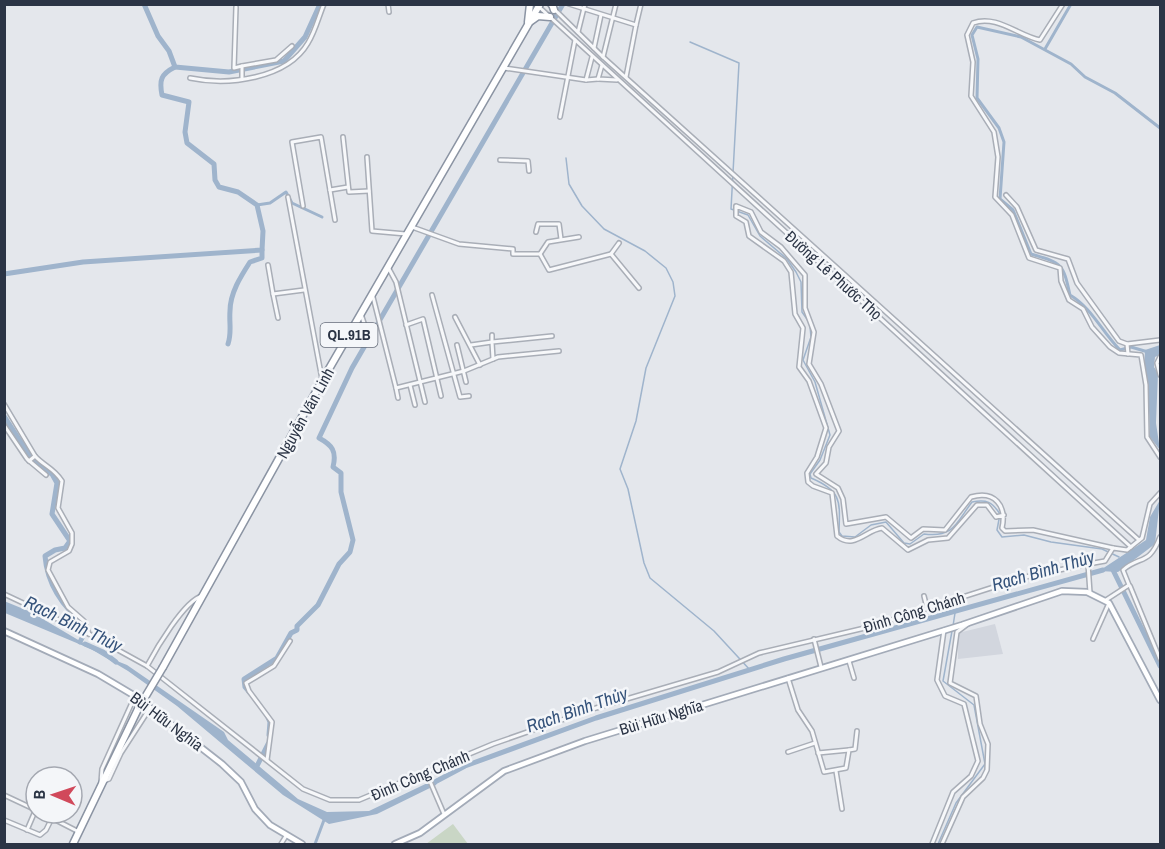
<svg xmlns="http://www.w3.org/2000/svg" width="1165" height="849" viewBox="0 0 1165 849" font-family="'Archivo Narrow',sans-serif">
<rect width="100%" height="100%" fill="#e4e7ec"/>
<polygon fill="#d2d6de" points="995,624 1003,654 958,659 958,633"/>
<polygon fill="#c9d6c5" points="453,824 468,844 426,844"/>
<g fill="#9fb4cc">
<polygon points="1160,345 1160,355 1155,357 1154,367 1158,373 1156,423 1160,450 1150,437 1148,381 1144,370 1145,350"/>
<polygon points="1160,500 1155,544 1118,572 1099,571 1146,540 1150,517"/>
<polygon points="4,601 31,612 107,657 127,665 224,732 228,740 298,799 327,812 369,811 440,777 436,785 377,814 329,824 283,795 177,706 128,671 91,649 5,613"/>
</g>
<g fill="none" stroke-linecap="round" stroke-linejoin="round">
<g stroke="#9fb4cc" stroke-width="1.5">
<polyline points="690,42 739,63 731,209 748,215 760,236 787,259 796,272 801,282 802,312 809,322"/>
<polyline points="566,158 569,184 582,206 604,229 645,251 666,268 673,282 675,296 646,368 636,421 620,469 628,489 644,563 650,578 714,631 750,670"/>
<path d="M810 326 811 337 803 360 815 382 830 435 820 460 810 474 811 478C842 491 840 501 839 532L842 536 855 537 871 525 886 522 904 543 910 544 924 534C954 538 956 523 972 502 987 499 992 502 1000 514L997 530 1002 537 1024 535 1051 542 1102 549 1119 557"/>
<polyline points="953,626 955,613"/>
<polyline points="938,844 956,803 985,764 974,705 943,681 952,631"/>
</g>
<g stroke="#9fb4cc" stroke-width="3">
<polyline points="1045,49 1071,4"/>
<polyline points="257,205 270,203 286,192 292,203 322,217"/>
<path d="M1148 352 1131 347 1120 350C1102 332 1092 308 1070 295 1063 263 1062 263 1031 254L1013 210 1000 199 1004 142 999 128 977 98 978 59 972 35 977 27 1021 37 1071 64 1085 77 1115 93 1160 128"/>
<polyline points="315,844 324,820"/>
</g>
<g stroke="#9fb4cc" stroke-width="5">
<polyline points="144,4 158,36 169,51 175,67 229,72 284,61 305,37 320,4"/>
<path d="M4 274 83 262 262 250 263 231 257 205 238 192 219 187 215 180 214 164 187 143 185 132 189 102 162 95C159 80 161 74 175 67"/>
<path d="M228 344C232 332 229 323 230 311 230 293 241 276 250 262L262 258V250"/>
<path d="M4 416 28 453 39 466 52 474 57 483 52 514 70 541 65 548 55 550 45 556C47 582 62 608 84 622L85 632 80 642"/>
<polyline points="1112,568 1160,666"/>
<polyline points="85,644 103,652 116,662"/>
<path d="M250 693 245 687 244 679 277 658 291 633 297 630V626L318 605 339 564 350 552 353 540 341 492V473L333 467C337 451 332 445 319 438L352 368 563 4"/>
<polyline points="267,715 270,722 269,735"/>
<polyline points="257,766 268,744"/>
<polyline points="433,783 465,766 596,718 784,659 1103,570"/>
</g>
<g stroke="#a9aeb7" stroke-width="6">
<g id="minor">
<polyline points="388,4 389,12"/>
<polyline points="549,4 603,57 1139,540"/>
<polyline points="569,4 636,25 626,77"/>
<path d="M1063 4 1040 40C1019 36 996 14 973 23L967 35 973 62 971 96 994 132 998 157 995 197 1012 215 1029 258 1060 268 1061 281 1069 300 1083 309 1092 327 1110 347 1119 353 1141 355 1146 385 1147 437 1160 457"/>
<polyline points="538,6 1131,547"/>
<polyline points="236,7 234,68 242,66 242,78"/>
<polyline points="636,25 641,4"/>
<polyline points="578,32 585,4"/>
<polyline points="594,48 601,15"/>
<polyline points="603,57 616,4"/>
<polyline points="602,65 598,79 617,80"/>
<polyline points="242,66 276,60 292,46"/>
<polyline points="504,68 586,80 592,57"/>
<path d="M190 78C228 86 287 79 308 43 315 32 319 16 324 4"/>
<polyline points="586,80 598,79"/>
<polyline points="560,117 575,40"/>
<polyline points="343,137 349,192 369,191"/>
<polyline points="367,157 372,231 406,234"/>
<polyline points="500,160 528,161 529,171"/>
<polyline points="330,190 348,187"/>
<polyline points="1006,195 1017,207 1036,250 1068,259 1077,283 1119,341 1127,344 1128,354"/>
<polyline points="288,197 322,379"/>
<polyline points="303,206 292,142 321,137 335,220"/>
<polyline points="412,227 459,244 513,249 513,254 540,254 549,270 611,254 639,288"/>
<polyline points="536,232 538,224 559,224 561,239"/>
<polyline points="540,254 548,242 579,237"/>
<polyline points="611,254 619,243"/>
<polyline points="268,265 273,294 304,290"/>
<polyline points="389,269 396,282 425,402"/>
<polyline points="273,294 278,318"/>
<polyline points="432,295 460,397 469,396"/>
<polyline points="373,297 396,388 464,371 498,357 559,351"/>
<polyline points="361,314 369,338"/>
<polyline points="455,317 480,365"/>
<polyline points="406,325 423,319 441,396"/>
<polyline points="1127,344 1160,340"/>
<polyline points="457,345 466,382"/>
<polyline points="471,345 492,342 492,335"/>
<polyline points="1160,357 1157,363 1160,375"/>
<polyline points="493,359 492,342 552,336"/>
<polyline points="410,385 415,405"/>
<polyline points="396,388 398,398"/>
<polyline points="4,404 35,456"/>
<polyline points="4,425 27,459 46,475"/>
<path d="M29 461 35 456C44 466 54 468 62 481L58 508 72 533V544L69 551 50 562 48 570 68 607 84 621 89 634"/>
<path d="M1004 515 996 517 987 505H977L948 538 928 540 908 550 882 528C866 530 854 550 837 536L832 493 813 486 808 482 807 473 817 457 826 428 809 381 799 367 803 328 795 314 791 272 784 261 749 236 746 222 736 216V206L751 212 761 232 781 247 805 275V308L814 332 809 364 821 384 839 431 829 447 826 463 816 474 838 488 843 499 846 524 886 517 911 538 923 529 945 530 971 497C995 490 1007 506 1002 528L1005 531 1033 530 1113 548"/>
<polyline points="1088,564 1105,561 1113,548 1127,550 1142,538 1150,504 1160,493"/>
<polyline points="1130,586 1160,659"/>
<polyline points="4,594 89,634 147,666 303,789 330,800 359,800 493,744 596,708 718,672 759,653 869,627 1025,577 1088,564 1090,593"/>
<polyline points="924,596 927,608"/>
<path d="M1106 600 1129 585 1123 570C1140 555 1149 566 1160 537"/>
<polyline points="814,639 821,667"/>
<polyline points="1093,639 1109,603"/>
<polyline points="849,661 854,678"/>
<path d="M147 666C156 649 184 601 202 596"/>
<polyline points="788,678 798,710 812,731 824,772 846,768 849,750 855,749 857,731"/>
<polyline points="135,696 102,769 101,782 109,779 121,753 150,708"/>
<polyline points="788,752 815,743"/>
<polyline points="818,753 849,750"/>
<polyline points="267,760 272,722 249,691 246,683 274,666 290,641"/>
<polyline points="836,771 842,809"/>
<polyline points="426,772 444,814"/>
<polyline points="4,795 36,810"/>
<polyline points="42,813 79,832"/>
<polyline points="4,820 40,835 46,830 52,818"/>
<polyline points="27,830 36,809"/>
<polyline points="281,844 286,836"/>
<polyline points="932,844 953,792 971,776 978,761 964,704 945,696 937,680 944,630"/>
<polyline points="942,844 963,797 983,778 987,770 988,744 980,724 976,696 950,683 957,632 969,623"/>
</g>
</g>
<g stroke="#a3abb8" stroke-width="8">
<g id="major">
<polyline points="4,631 98,674 135,696 222,764 241,782 255,809 270,825 302,844"/>
<polyline points="395,844 420,833 504,771 585,741 962,625 1062,591 1087,592 1109,603 1160,700"/>
</g>
</g>
<g stroke="#8b94a3" stroke-width="9">
<g id="highway">
<polyline points="552,4 554,10"/>
<polyline points="531,21 538,16 550,17"/>
<polyline points="528,22 530,4"/>
<polyline points="163,667 322,381 540,4"/>
<polyline points="73,844 138,709"/>
</g>
</g>
<use href="#minor" stroke="#f7f8fa" stroke-width="3"/>
<use href="#major" stroke="#fff" stroke-width="4.5"/>
<use href="#highway" stroke="#fff" stroke-width="6"/>
<g stroke="#8b94a3" stroke-width="9" stroke-linecap="butt">
<polyline id="highway-bridge" points="138,709 163,667"/>
</g>
<use href="#highway-bridge" stroke="#fff" stroke-width="6"/>
</g>
<g text-anchor="middle" stroke-width="5" stroke-linejoin="round" paint-order="stroke">
<rect fill="#f4f6f9" stroke="#676e7b" stroke-width="1.5" x="320.5" y="323" width="57" height="24" rx="4.5"/>
<g font-size="15" font-weight="bold" fill="#2b3445">
<text x="349" y="340">QL.91B</text>
</g>
<g font-size="16" fill="#2b3445" stroke="#f4f6f9">
<text transform="translate(834 275) rotate(42)" y="6">Đường Lê Phước Thọ</text>
<text transform="translate(305 413) rotate(-61)" y="6">Nguyễn Văn Linh</text>
<text transform="translate(914 612) rotate(-17)" y="6">Đinh Công Chánh</text>
<text transform="translate(661 717) rotate(-17)" y="6">Bùi Hữu Nghĩa</text>
<text transform="translate(167 721) rotate(37)" y="6">Bùi Hữu Nghĩa</text>
<text transform="translate(420 775) rotate(-23)" y="6">Đinh Công Chánh</text>
</g>
<g font-size="18" font-style="italic" fill="#34527a" stroke="#f4f6f9">
<text transform="translate(1043 571) rotate(-16)" y="6">Rạch Bình Thủy</text>
<text transform="translate(73 624) rotate(26)" y="6">Rạch Bình Thủy</text>
<text transform="translate(577 710) rotate(-19)" y="6">Rạch Bình Thủy</text>
</g>
</g>
<rect width="1165" height="849" fill="none" stroke="#2b3445" stroke-width="12"/>
<g transform="translate(54 795) rotate(272)"><circle r="28" fill="#f4f6f9" stroke="#a4a8b1" stroke-width="1.5"/>
<path d="M0-4.5L10 22L0 15L-10 22Z" fill="#d1495b"/>
<text y="-9" font-size="16" font-weight="bold" text-anchor="middle" fill="#2b3445">B</text>
</g>
</svg>
